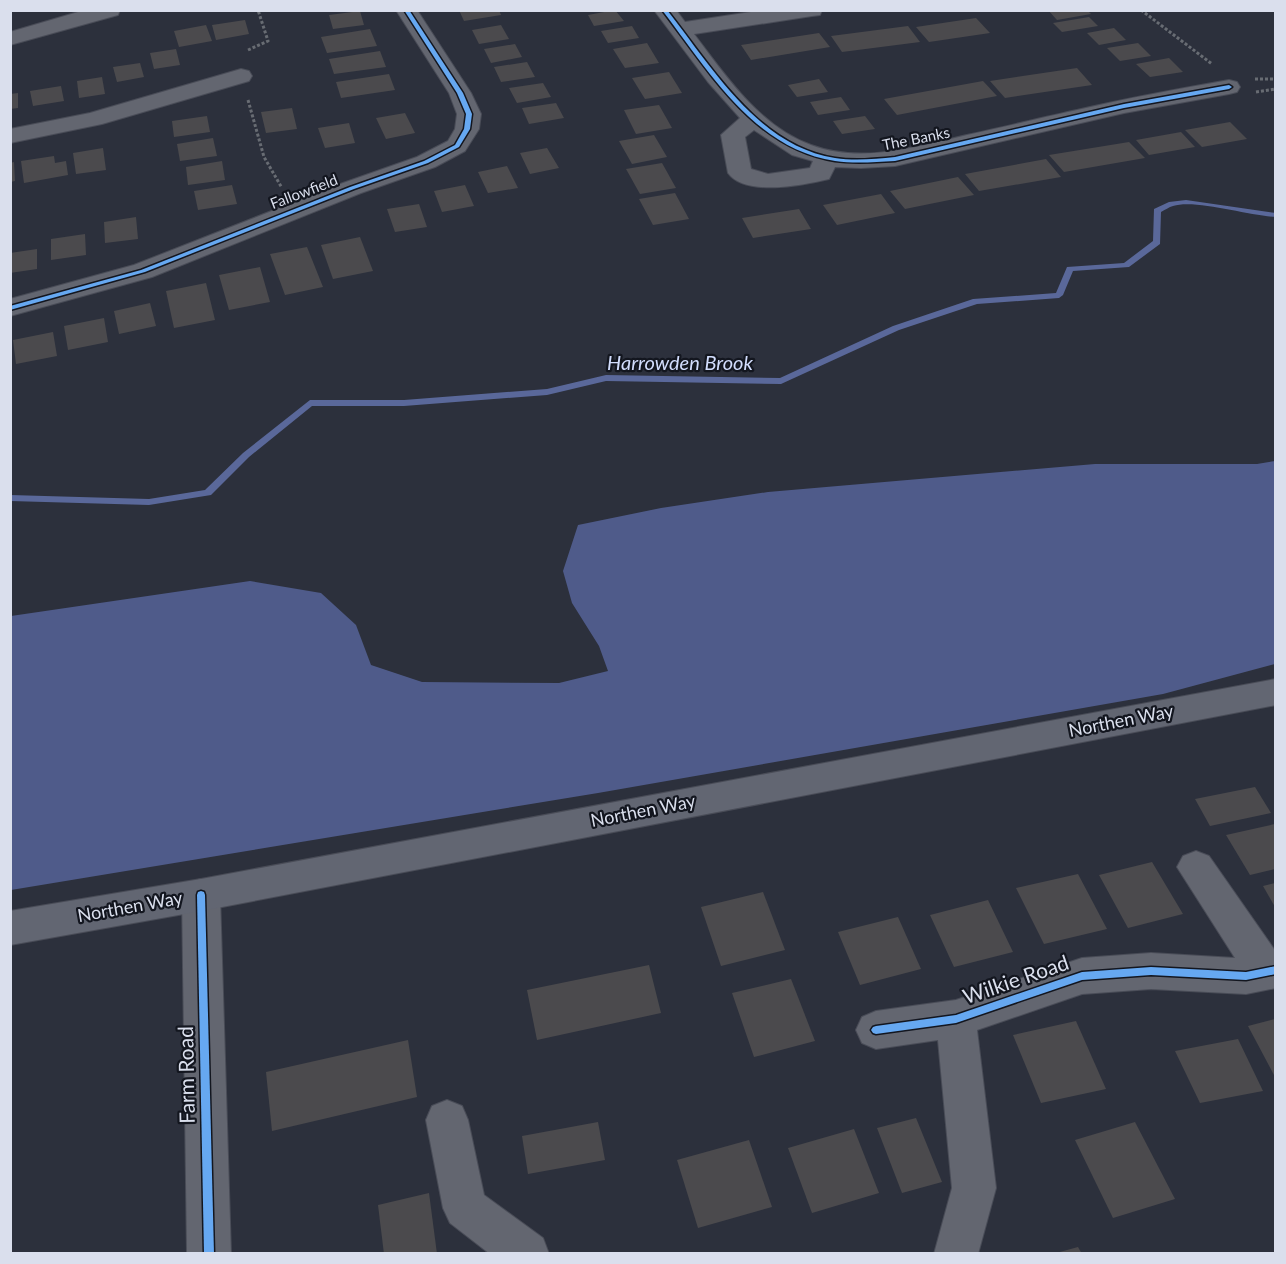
<svg xmlns="http://www.w3.org/2000/svg" width="1286" height="1264" viewBox="0 0 1286 1264" font-family="Lato,sans-serif">
<rect width="100%" height="100%" fill="#2c303c"/>
<polygon fill="#4f5b8a" points="1275,461 1275,664 1163,694 598,793 11,890 11,616 250,581 321,593 356,625 371,665 422,682 559,683 608,671 599,646 572,603 563,571 578,525 661,508 768,492 1095,464 1257,464"/>
<g fill="none" stroke-linecap="round" stroke-linejoin="round">
<path fill="#5a689a" fill-rule="evenodd" d="M1186 200 1276 213V217C1249 216 1196 199 1173 206 1169 207 1165 210 1161 212L1160 244 1129 267 1073 271 1063 295 1059 298 977 304 899 330 781 384 606 381 547 395 404 406H312L249 457 211 495 149 505 10 501V495L149 499 205 490 243 453 310 400H404L547 389 606 375 780 378 893 326 973 299 1056 293 1067 267 1124 263 1153 241 1154 209 1169 202Z"/>
</g>
<g fill="#4b4a4d">
<polygon points="459,10 499,10 501,15 464,21"/>
<polygon points="615,10 624,21 594,26 588,15"/>
<polygon points="1048,10 1087,10 1091,14 1057,20"/>
<polygon points="360,11 364,25 333,29 329,15"/>
<polygon points="1089,17 1098,26 1062,32 1053,23"/>
<polygon points="976,18 990,33 929,42 916,27"/>
<polygon points="245,20 249,34 216,40 212,25"/>
<polygon points="206,25 212,41 179,47 174,31"/>
<polygon points="501,25 509,39 479,44 472,30"/>
<polygon points="632,26 639,38 608,43 601,31"/>
<polygon points="908,26 920,42 842,52 831,36"/>
<polygon points="1114,28 1126,40 1099,45 1087,33"/>
<polygon points="370,29 377,46 327,53 321,37"/>
<polygon points="819,33 830,47 751,60 741,45"/>
<polygon points="647,43 659,63 625,68 613,49"/>
<polygon points="1138,43 1151,56 1120,61 1107,48"/>
<polygon points="515,44 522,57 491,63 484,49"/>
<polygon points="176,49 180,65 154,69 150,53"/>
<polygon points="380,51 386,67 334,74 329,59"/>
<polygon points="1169,58 1183,72 1150,77 1136,64"/>
<polygon points="527,62 535,77 501,82 494,67"/>
<polygon points="140,63 144,77 117,82 113,67"/>
<polygon points="1077,68 1092,85 1005,98 990,81"/>
<polygon points="669,72 682,93 645,99 632,78"/>
<polygon points="389,74 395,90 341,98 336,82"/>
<polygon points="102,77 105,94 79,98 77,81"/>
<polygon points="819,79 828,92 797,97 788,85"/>
<polygon points="983,81 997,96 897,115 884,99"/>
<polygon points="543,83 551,97 517,103 509,88"/>
<polygon points="61,86 64,101 33,106 30,91"/>
<polygon points="18,93 18,108 10,109 10,94"/>
<polygon points="841,97 850,110 818,115 810,102"/>
<polygon points="556,103 564,118 529,124 522,108"/>
<polygon points="659,105 672,128 636,134 624,110"/>
<polygon points="292,108 297,129 266,133 261,112"/>
<polygon points="405,113 415,133 386,139 376,118"/>
<polygon points="207,116 210,132 174,137 172,121"/>
<polygon points="865,116 875,129 842,134 833,121"/>
<polygon points="1230,122 1247,139 1202,147 1185,130"/>
<polygon points="349,123 355,143 325,148 318,128"/>
<polygon points="1181,132 1195,147 1149,155 1136,140"/>
<polygon points="654,135 667,157 632,164 619,141"/>
<polygon points="213,138 217,156 180,161 177,144"/>
<polygon points="1129,142 1145,158 1064,172 1049,155"/>
<polygon points="103,148 106,170 76,174 73,153"/>
<polygon points="547,148 559,168 530,174 520,153"/>
<polygon points="54,156 55,163 66,161 68,175 24,183 21,161"/>
<polygon points="1046,159 1061,177 979,191 965,174"/>
<polygon points="222,161 225,180 188,185 186,167"/>
<polygon points="14,162 15,181 10,182 10,163"/>
<polygon points="662,163 676,188 640,194 626,169"/>
<polygon points="507,166 518,188 488,193 478,172"/>
<polygon points="958,177 974,195 905,209 890,191"/>
<polygon points="232,185 237,204 198,210 194,191"/>
<polygon points="465,185 474,206 442,212 434,191"/>
<polygon points="675,193 689,219 653,225 639,199"/>
<polygon points="881,194 895,213 837,225 823,205"/>
<polygon points="419,204 427,227 395,232 387,209"/>
<polygon points="799,209 811,229 753,238 742,218"/>
<polygon points="136,217 138,239 105,243 104,222"/>
<polygon points="85,234 86,255 51,260 51,239"/>
<polygon points="360,237 373,271 333,279 321,245"/>
<polygon points="307,247 323,287 285,295 270,254"/>
<polygon points="37,249 37,269 10,273 10,253"/>
<polygon points="260,267 270,302 229,310 219,275"/>
<polygon points="206,283 215,320 174,328 166,291"/>
<polygon points="150,303 156,326 119,334 114,311"/>
<polygon points="104,318 108,342 68,350 64,326"/>
<polygon points="53,332 57,356 16,364 13,340"/>
<polygon points="1255,787 1271,813 1210,826 1195,799"/>
<polygon points="1275,824 1275,869 1250,875 1226,835"/>
<polygon points="1152,862 1183,914 1128,928 1099,875"/>
<polygon points="1078,874 1107,929 1044,944 1016,888"/>
<polygon points="1275,883 1275,907 1263,886"/>
<polygon points="763,892 785,950 721,966 701,907"/>
<polygon points="988,900 1013,952 954,967 930,915"/>
<polygon points="898,917 921,969 860,985 838,932"/>
<polygon points="649,965 661,1013 537,1040 527,990"/>
<polygon points="791,979 815,1041 754,1057 732,993"/>
<polygon points="1275,1019 1275,1077 1248,1026"/>
<polygon points="1076,1021 1106,1089 1041,1103 1013,1035"/>
<polygon points="1238,1039 1263,1091 1200,1103 1175,1051"/>
<polygon points="408,1040 417,1097 272,1131 266,1072"/>
<polygon points="916,1118 942,1182 902,1193 877,1128"/>
<polygon points="598,1122 605,1160 528,1174 522,1136"/>
<polygon points="1135,1122 1175,1199 1113,1218 1075,1140"/>
<polygon points="854,1129 879,1193 812,1213 788,1148"/>
<polygon points="749,1140 772,1207 698,1228 677,1160"/>
<polygon points="429,1193 437,1254 384,1254 378,1205"/>
<polygon points="1078,1247 1082,1254 1056,1254 1056,1253"/>
</g>
<g fill="none" stroke-linecap="round" stroke-linejoin="round">
<g stroke="#494c57" stroke-width="2">
<g id="minor">
<polygon points="85,10 120,10 118,15 10,45 10,32"/>
<polygon points="396,10 417,10 471,93 481,114 479,129 465,151 435,167 361,193 152,277 10,316 10,299 134,265 343,183 417,157 448,141 455,129 457,114 449,93"/>
<path d="M654 10H676L685 22 764 10H822L820 15 812 16 694 34C725 75 760 127 811 145 862 164 915 147 967 135 1004 127 1040 118 1077 110 1128 98 1178 89 1229 80L1237 82 1240 87 1237 92 1229 94 1124 113 895 166 861 168 835 167 829 179C804 185 745 197 728 173L721 135 740 118 708 82ZM754 130 792 155 813 161 810 168 768 174 751 169 745 137Z"/>
<polygon points="241,69 249,71 252,76 249,81 102,124 10,143 10,129 90,113"/>
<polygon points="1196,851 1209,856 1276,952 1276,988 1246,994 1151,989 1082,994 977,1030 996,1188 978,1254 934,1254 952,1188 938,1040 876,1049 862,1043 856,1030 862,1017 876,1011 956,1000 1082,958 1151,953 1235,958 1177,867 1183,856"/>
<polygon points="201,879 214,883 220,895 231,1254 187,1254 182,895 188,883"/>
<polygon points="447,1100 462,1106 468,1120 484,1195 543,1238 549,1254 490,1254 450,1223 443,1208 426,1120 432,1106"/>
</g>
</g>
<g stroke="#494c57" stroke-width="2">
<polygon id="major" points="1276,679 1276,705 201,911 10,945 10,911 201,879"/>
</g>
<g stroke="#686c73" stroke-width="3" stroke-dasharray="3 2" stroke-linecap="butt">
<polyline points="1141,10 1212,64"/>
<polyline points="248,50 268,41 258,10"/>
<polyline points="1255,79 1276,79"/>
<polyline points="1256,92 1276,89"/>
<polyline points="248,100 264,157 282,188"/>
</g>
<use href="#minor" fill="#636670" fill-rule="evenodd"/>
<use href="#major" fill="#626672" fill-rule="evenodd"/>
<g stroke="#13161f" stroke-width="3">
<g id="cycleway">
<polygon points="404,10 409,10 463,93 472,114 470,129 459,147 428,163 354,189 145,272 10,310 10,306 141,270 350,187 424,161 455,145 464,129 466,114 457,93"/>
<path d="M662 10H667C712 67 758 146 835 158 855 161 875 159 895 157L1124 104 1229 85 1232 87 1229 89 1124 108 895 161C875 162 855 164 835 161 754 149 708 70 662 10Z"/>
<polygon points="201,891 204,892 205,895 214,1254 204,1254 197,895 198,892"/>
<polygon points="1276,966 1276,974 1246,980 1151,975 1082,980 956,1023 876,1034 873,1033 871,1030 873,1027 876,1026 956,1015 1082,972 1151,967 1246,972"/>
</g>
</g>
<use href="#cycleway" fill="#66a8f1" fill-rule="evenodd"/>
</g>
<g text-anchor="middle" stroke-width="4.5" stroke-linejoin="round" paint-order="stroke">
<g font-size="15" fill="#dadfed" stroke="#13161f">
<text transform="translate(916 139) rotate(-11)" y="5">The Banks</text>
<text transform="translate(304 192) rotate(-21)" y="5">Fallowfield</text>
</g>
<g font-size="18" fill="#dadfed" stroke="#13161f">
<text transform="translate(1121 721) rotate(-11)" y="6">Northen Way</text>
<text transform="translate(643 811) rotate(-11)" y="6">Northen Way</text>
<text transform="translate(130 907) rotate(-10)" y="6">Northen Way</text>
</g>
<g font-size="20" font-style="italic" fill="#d2ddfd" stroke="#13161f">
<text x="680" y="370">Harrowden Brook</text>
</g>
<g font-size="21" fill="#dadfed" stroke="#13161f">
<text transform="translate(1016 980) rotate(-19)" y="7">Wilkie Road</text>
<text transform="translate(187 1075) rotate(-91)" y="7">Farm Road</text>
</g>
</g>
<rect width="1286" height="1264" fill="none" stroke="#dadfed" stroke-width="24"/>
</svg>
